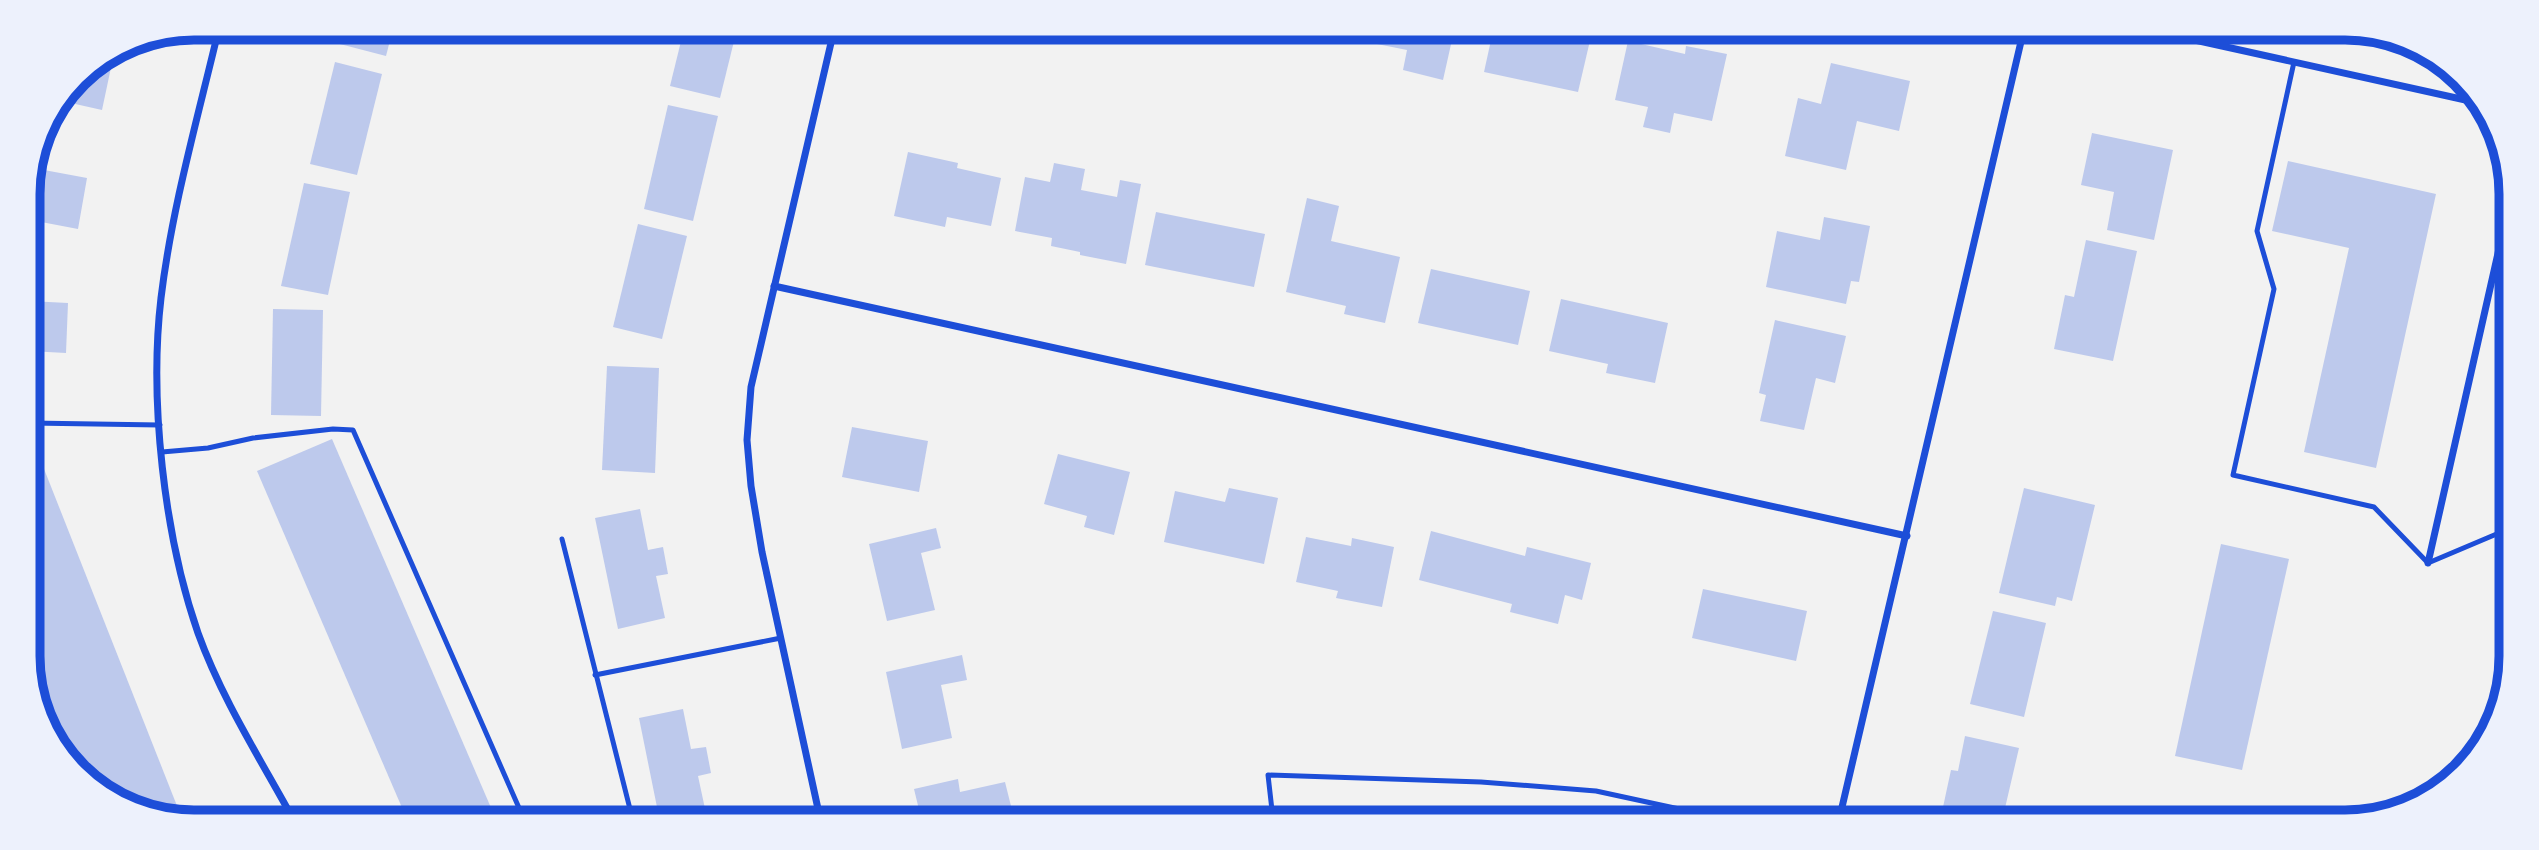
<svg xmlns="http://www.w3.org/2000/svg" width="2539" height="850" viewBox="0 0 2539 850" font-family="Bitter,serif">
<rect width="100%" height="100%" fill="#f2f2f2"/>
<g fill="#bdc9ec">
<polygon points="340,28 393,29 386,56 336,43"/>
<polygon points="684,29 737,29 720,98 670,86"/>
<polygon points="1364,31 1454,31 1443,80 1403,70 1407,50 1362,41"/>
<polygon points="1493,31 1592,32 1578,92 1484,72"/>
<polygon points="1628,41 1685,54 1686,46 1727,54 1712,121 1674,113 1670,133 1643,127 1648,107 1615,100"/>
<polygon points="106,57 113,58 102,110 62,101 55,129 44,126 77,76"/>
<polygon points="335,62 382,74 357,175 310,164"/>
<polygon points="1831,63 1910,81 1899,131 1857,121 1846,170 1785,156 1798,98 1821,104"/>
<polygon points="668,105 718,116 693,221 644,209"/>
<polygon points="2092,133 2173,150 2154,240 2107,230 2114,192 2081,185"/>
<polygon points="39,139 50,141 44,170 87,178 78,229 36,221 30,252 28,184"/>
<polygon points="908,152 958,163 957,168 1001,178 991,226 947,217 945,227 894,216"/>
<polygon points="2288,161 2436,194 2376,468 2304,452 2349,248 2272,231"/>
<polygon points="1054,163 1085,169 1081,190 1117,197 1120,180 1141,184 1126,264 1080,255 1080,252 1051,246 1052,238 1015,231 1025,177 1050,182"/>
<polygon points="304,183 350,192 328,295 281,286"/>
<polygon points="1307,198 1339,206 1331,241 1400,257 1385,323 1344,314 1346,306 1286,292"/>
<polygon points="1156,212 1265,234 1254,287 1145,265"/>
<polygon points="1824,217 1870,226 1859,282 1851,281 1846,304 1766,287 1777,231 1820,240"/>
<polygon points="638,224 687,236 662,339 613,327"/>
<polygon points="2086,240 2137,251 2113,361 2054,349 2065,295 2074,297"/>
<polygon points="1431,269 1530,291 1518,345 1418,323"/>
<polygon points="1561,299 1668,323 1655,383 1606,373 1608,364 1549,351"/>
<polygon points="29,301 68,303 66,353 29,351"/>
<polygon points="273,309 323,310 321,416 271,415"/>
<polygon points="1775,320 1846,336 1835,383 1816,378 1804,430 1760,421 1766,395 1759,393"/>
<polygon points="607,366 659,368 655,473 602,470"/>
<polygon points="852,427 928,441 919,492 842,477"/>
<polygon points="332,439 495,817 406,817 257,471"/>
<polygon points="33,441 181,816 151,816 74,768 31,660 30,443"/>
<polygon points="1058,454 1130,472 1114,535 1084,527 1087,516 1044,504"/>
<polygon points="1229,488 1278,498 1264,564 1164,542 1175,491 1225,502"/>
<polygon points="2024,488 2095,505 2072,601 2057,597 2055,606 1999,593"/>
<polygon points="640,509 648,550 663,547 668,574 656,576 665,618 618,629 595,518"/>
<polygon points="936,528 941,548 921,553 935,610 887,621 869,544"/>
<polygon points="1431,531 1525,556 1527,547 1591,563 1582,600 1565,595 1558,624 1510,612 1512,604 1419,580"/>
<polygon points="1306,537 1351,546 1352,538 1394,547 1382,607 1336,598 1338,591 1296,582"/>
<polygon points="2221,544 2289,559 2242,770 2175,756"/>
<polygon points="1703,589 1807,611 1796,661 1692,638"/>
<polygon points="1993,611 2046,623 2024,717 1970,704"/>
<polygon points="962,655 967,680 941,685 952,738 902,749 886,672"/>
<polygon points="683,709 691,749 706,747 711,773 698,776 707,818 659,817 639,718"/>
<polygon points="1965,736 2019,748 2002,821 1940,821 1951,770 1958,771"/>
<polygon points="958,779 960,792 1005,782 1014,818 921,818 914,789"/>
</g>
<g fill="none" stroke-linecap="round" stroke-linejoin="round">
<g stroke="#1d4ed8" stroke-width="5">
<polyline points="2294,62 2257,231 2274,289 2233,475 2374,507 2428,563 2499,533 2506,535"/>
<polyline points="30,423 160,425"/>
<polyline points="162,452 208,448 253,438 333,429 353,430 523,817"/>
<polyline points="562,539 632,817"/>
<polyline points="595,675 781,638"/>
<polyline points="1273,819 1268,775 1481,782 1596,791 1730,820"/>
</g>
<g stroke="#1d4ed8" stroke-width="7">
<path d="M219 28C198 117 172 207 161 298 149 400 164 535 198 633 221 697 259 757 292 817"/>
<polyline points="2163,33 2479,103"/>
<polyline points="774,286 1907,536"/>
<polyline points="2428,563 2508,209"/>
<polyline points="820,818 762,552 751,486 747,440 751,387 834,30"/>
<polyline points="1839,820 2023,33"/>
</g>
</g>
<path d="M0 0H2539V850H0ZM194 40H2345A154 154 0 0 1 2499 194V656A154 154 0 0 1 2345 810H194A154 154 0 0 1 40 656V194A154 154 0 0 1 194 40Z" fill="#edf1fc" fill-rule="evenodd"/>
<path fill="none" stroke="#1d4ed8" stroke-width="9" d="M194 40H2345A154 154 0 0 1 2499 194V656A154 154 0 0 1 2345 810H194A154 154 0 0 1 40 656V194A154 154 0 0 1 194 40Z"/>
</svg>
